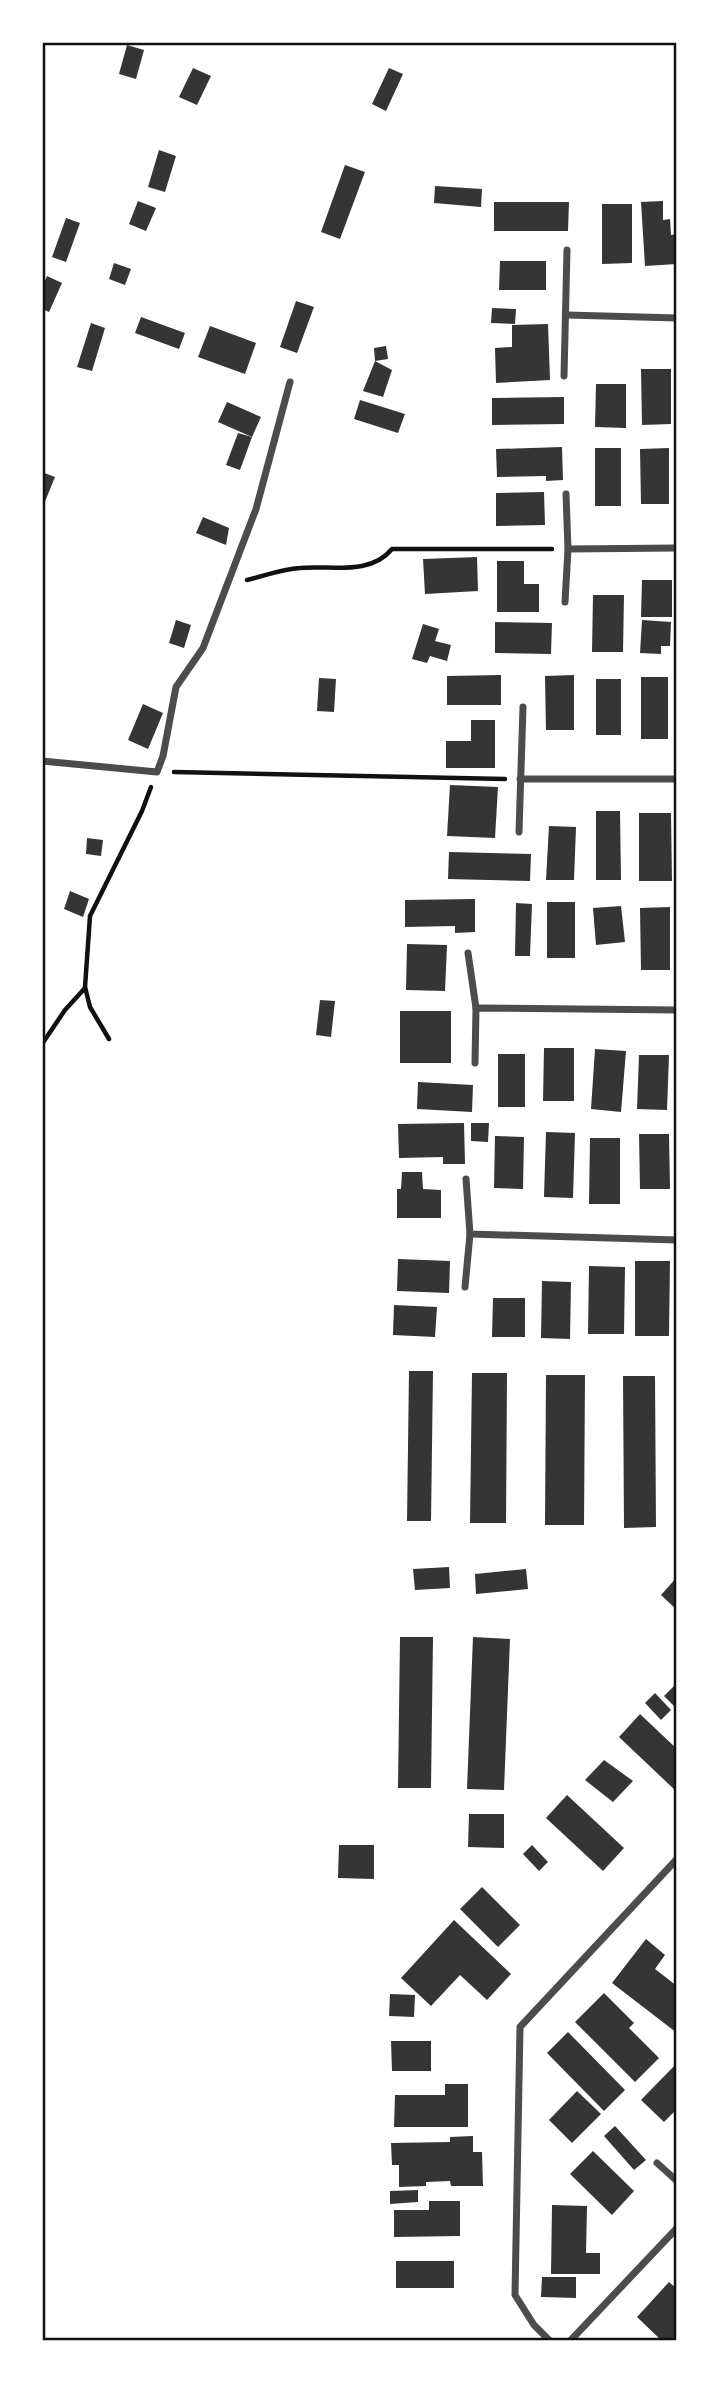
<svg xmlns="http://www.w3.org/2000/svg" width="719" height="2383" viewBox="0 0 719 2383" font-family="'PT Sans Narrow',sans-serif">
<rect width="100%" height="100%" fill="#fff"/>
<g fill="#353535">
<polygon points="127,45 144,50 136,79 119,74"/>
<polygon points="193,68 211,76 197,105 179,97"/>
<polygon points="389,68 403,74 386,111 372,104"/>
<polygon points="159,150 176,156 165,192 148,187"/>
<polygon points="345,165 365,172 340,239 321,232"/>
<polygon points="435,186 482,189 481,207 434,203"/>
<polygon points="138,201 156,208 146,231 129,224"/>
<polygon points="663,201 663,220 670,219 671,235 677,234 677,264 645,266 641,202"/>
<polygon points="494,202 569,202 568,231 494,231"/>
<polygon points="602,204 632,204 632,263 602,264"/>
<polygon points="66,218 80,223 66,262 52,257"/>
<polygon points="500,261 546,261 546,290 499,290"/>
<polygon points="114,263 131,269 125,285 109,279"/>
<polygon points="47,276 62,283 49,312 42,309 42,288"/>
<polygon points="296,301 314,307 297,353 280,347"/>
<polygon points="492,308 516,309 515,324 491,323"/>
<polygon points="141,317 185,333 179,349 135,333"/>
<polygon points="91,323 105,328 92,371 77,367"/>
<polygon points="548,324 550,380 496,383 495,348 512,347 512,325"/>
<polygon points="210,326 256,343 245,374 198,357"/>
<polygon points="386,346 388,359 375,361 374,348"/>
<polygon points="375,361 392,370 383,397 363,391"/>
<polygon points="641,369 671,369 671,424 642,425"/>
<polygon points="596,384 626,384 626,428 595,427"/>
<polygon points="564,397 564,424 492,425 492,398"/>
<polygon points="360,400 405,414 398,433 354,419"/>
<polygon points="227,402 261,417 252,437 218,422"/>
<polygon points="238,433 252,437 240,470 226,465"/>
<polygon points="562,447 563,480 546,481 546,476 497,477 496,449"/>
<rect x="595" y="448" width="26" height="58"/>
<polygon points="669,448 669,504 641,504 640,449"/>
<polygon points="42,472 55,477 44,504 42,503"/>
<polygon points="544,492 545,525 496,526 496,493"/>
<polygon points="203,517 229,528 226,545 196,533"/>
<polygon points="477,557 478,591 425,594 423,559"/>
<polygon points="497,561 524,561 524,584 539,584 539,612 497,612"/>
<polygon points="642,580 672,580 672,617 641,617"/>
<polygon points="593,595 624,595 623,652 592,652"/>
<polygon points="176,620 191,625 184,648 169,643"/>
<polygon points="642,620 671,622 670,646 661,646 661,654 640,653"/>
<polygon points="495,622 552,623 551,654 495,653"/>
<polygon points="423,624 439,629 435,641 451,645 447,661 430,656 427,663 412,659"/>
<polygon points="501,675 501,705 447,705 447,676"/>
<polygon points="574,675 574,730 546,730 545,676"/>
<rect x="641" y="677" width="27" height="62"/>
<polygon points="319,678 336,679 334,712 317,711"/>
<rect x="596" y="679" width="25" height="56"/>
<polygon points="143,704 163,713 148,749 128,740"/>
<polygon points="471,720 495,720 495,768 446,768 446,741 471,741"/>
<polygon points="450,785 498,787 495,838 447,836"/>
<polygon points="596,811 620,811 621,880 596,880"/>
<polygon points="639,813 671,813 672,881 639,881"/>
<polygon points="549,826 576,827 574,880 546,880"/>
<polygon points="87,838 103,840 101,856 86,854"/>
<polygon points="449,852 531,854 530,881 448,879"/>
<polygon points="70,891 89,899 83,917 64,909"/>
<polygon points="475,899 475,932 455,933 455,926 405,927 405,900"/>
<rect x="547" y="902" width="28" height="56"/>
<polygon points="516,903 532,904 530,956 515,956"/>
<polygon points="621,906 625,942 596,945 593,908"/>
<polygon points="670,907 670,970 641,970 640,908"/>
<polygon points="407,944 447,945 445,991 406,990"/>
<polygon points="320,1000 335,1001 331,1037 316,1035"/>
<rect x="400" y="1011" width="51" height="52"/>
<polygon points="544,1048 574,1048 574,1101 543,1101"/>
<polygon points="595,1049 626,1051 621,1112 591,1109"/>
<rect x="498" y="1054" width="27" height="53"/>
<polygon points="639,1055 669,1055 667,1110 637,1109"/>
<polygon points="418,1082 473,1085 472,1112 417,1109"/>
<polygon points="464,1123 465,1164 443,1164 443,1157 399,1158 398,1124"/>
<polygon points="471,1123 489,1123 488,1142 471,1141"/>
<polygon points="546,1132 575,1133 573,1198 544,1197"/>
<polygon points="639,1134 669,1134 670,1189 640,1189"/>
<polygon points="495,1136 524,1137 523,1189 494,1188"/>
<polygon points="590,1138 620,1138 620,1204 589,1204"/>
<polygon points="402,1172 422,1172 423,1189 441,1190 441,1218 397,1218 397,1189 401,1189"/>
<polygon points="398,1259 450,1261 449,1293 397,1291"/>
<polygon points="635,1261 670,1261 669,1336 635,1336"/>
<polygon points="589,1266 625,1267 624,1334 588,1334"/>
<polygon points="542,1281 571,1282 570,1339 541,1338"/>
<polygon points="493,1298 525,1298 525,1337 492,1337"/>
<polygon points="394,1305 437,1307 435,1337 393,1335"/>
<polygon points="409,1371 433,1371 431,1521 407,1521"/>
<polygon points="472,1373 507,1373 506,1523 470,1523"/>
<polygon points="546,1375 585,1375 584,1525 545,1525"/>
<polygon points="623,1376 655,1376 656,1527 624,1528"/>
<polygon points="449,1567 450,1588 415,1590 413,1569"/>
<polygon points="526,1569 528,1589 476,1594 475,1574"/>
<polygon points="677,1577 677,1610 661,1595"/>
<polygon points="400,1637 433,1637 431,1788 398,1788"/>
<polygon points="473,1637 510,1639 504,1790 467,1789"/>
<polygon points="677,1683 677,1709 664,1696"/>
<polygon points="655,1693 671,1710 661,1720 645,1703"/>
<polygon points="640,1714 677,1749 677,1792 619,1737"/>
<polygon points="604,1760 633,1781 613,1802 585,1780"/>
<polygon points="567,1795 624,1848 603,1871 546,1818"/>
<polygon points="469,1814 504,1814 504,1848 468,1847"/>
<polygon points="339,1845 374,1845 374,1879 338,1878"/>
<polygon points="532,1845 548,1862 539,1871 523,1854"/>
<polygon points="482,1887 520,1925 498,1947 460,1909"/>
<polygon points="454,1920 511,1974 487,2000 460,1975 431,2006 401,1978"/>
<polygon points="646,1939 665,1955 655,1969 677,1986 677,2033 612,1983"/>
<polygon points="604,1993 634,2023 629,2028 659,2058 635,2082 575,2022"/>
<polygon points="390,1994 415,1995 414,2017 389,2016"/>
<polygon points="568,2032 625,2090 604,2111 547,2053"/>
<polygon points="391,2041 431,2041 431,2071 392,2071"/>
<polygon points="677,2063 677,2109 664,2122 641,2100"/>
<polygon points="445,2084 468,2084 468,2127 394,2127 395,2095 445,2095"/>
<polygon points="577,2091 601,2114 572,2143 549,2120"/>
<polygon points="615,2126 646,2160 634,2170 604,2136"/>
<polygon points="473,2136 473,2152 482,2152 483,2186 451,2186 450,2181 426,2182 426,2186 399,2187 399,2165 392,2165 391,2143 450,2142 450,2137"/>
<polygon points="593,2151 634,2191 612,2215 570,2174"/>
<polygon points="418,2190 418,2202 390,2204 390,2191"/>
<polygon points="429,2201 460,2201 460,2236 394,2237 394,2210 429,2210"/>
<polygon points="552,2205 587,2206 586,2253 600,2253 600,2274 551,2274"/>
<rect x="396" y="2261" width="58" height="27"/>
<polygon points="542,2277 576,2277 576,2298 541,2297"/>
<polygon points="669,2282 677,2289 677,2341 662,2341 637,2317"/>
</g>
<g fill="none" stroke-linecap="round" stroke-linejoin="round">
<g stroke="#111" stroke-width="4.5">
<path d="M247 580C264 576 282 569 300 568 330 565 370 576 392 549H552"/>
<polyline points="174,772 505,779"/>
<polyline points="109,1039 90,1007 85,987 90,916 142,811 151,787"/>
<polyline points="42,1044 65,1010 85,988"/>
</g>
<g stroke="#4c4c4c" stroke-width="7">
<polyline points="567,315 677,318"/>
<polyline points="564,376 567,250"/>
<polyline points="568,549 677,548"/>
<polyline points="565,602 568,549 566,494"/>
<polyline points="42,761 157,772 163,756 176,687 203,648 256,509 290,382"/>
<polyline points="520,779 677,779"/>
<polyline points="519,832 523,707"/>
<polyline points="468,953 476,1008"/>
<polyline points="475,1063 476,1008 677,1010"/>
<polyline points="466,1179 470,1234 677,1240"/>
<polyline points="465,1287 470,1234"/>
<polyline points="657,2163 677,2181"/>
<polyline points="550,2341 534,2325 515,2295 520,2027 677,1859"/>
<polyline points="570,2341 677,2228"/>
</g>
</g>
<rect width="719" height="2383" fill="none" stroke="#ffffff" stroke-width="88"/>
<rect x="44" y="44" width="631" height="2295" fill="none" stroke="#111" stroke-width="2.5"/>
</svg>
